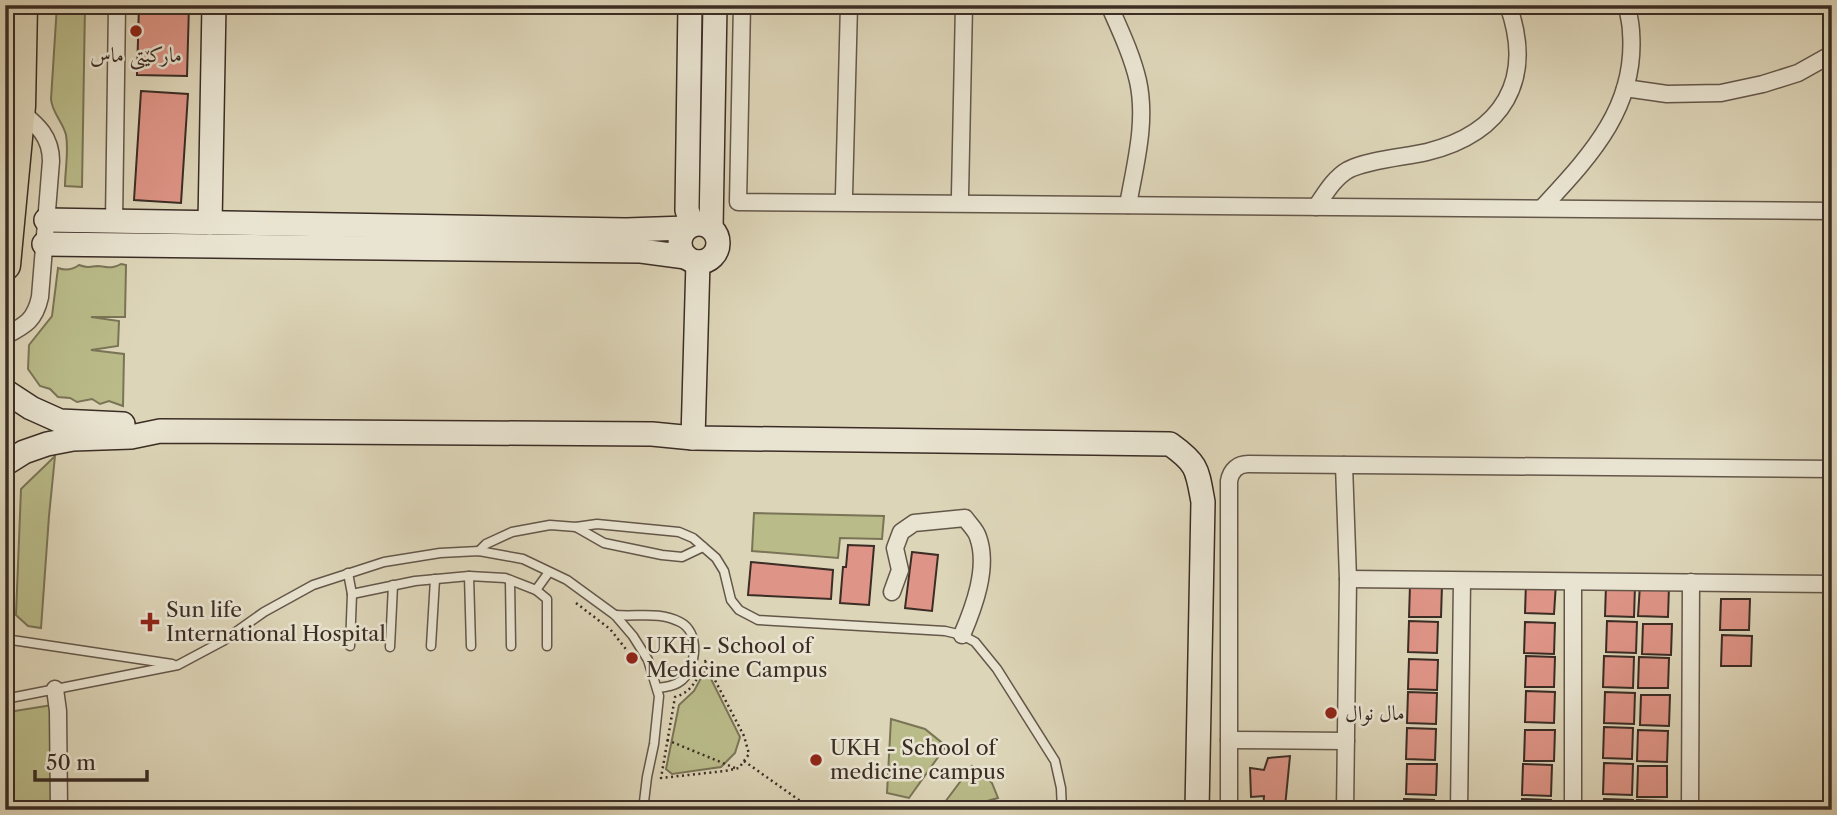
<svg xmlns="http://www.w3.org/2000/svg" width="1837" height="815" viewBox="0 0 1837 815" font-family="'Libre Caslon Text',Amiri,serif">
<rect width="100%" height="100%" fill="#ddd5b8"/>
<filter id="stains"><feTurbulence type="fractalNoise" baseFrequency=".00286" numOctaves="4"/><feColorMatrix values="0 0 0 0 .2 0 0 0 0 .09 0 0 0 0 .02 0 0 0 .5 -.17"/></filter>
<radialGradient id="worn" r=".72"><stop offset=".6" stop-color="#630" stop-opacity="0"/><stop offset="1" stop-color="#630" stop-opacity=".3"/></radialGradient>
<g fill="#b9bb89" stroke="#7a7457" stroke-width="2">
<path d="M57 5H85L82 187 65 186C65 170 69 151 66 135 63 122 52 113 51 99Z"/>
<path d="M121 264 126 265 125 317H91L119 321 118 346 91 350 124 354 123 406 109 401 100 404 92 399 77 402 70 398 58 397 50 389 40 386 28 369 29 345 52 316 58 268C66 271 72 270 79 265 87 268 90 267 97 266 106 266 111 270 121 264Z"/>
<polygon points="55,456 49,516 41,628 28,626 16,615 21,489"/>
<polygon points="754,513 884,516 882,539 840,538 838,558 752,551"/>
<polygon points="706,669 740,737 735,753 721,767 672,774 666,769 679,705 694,691"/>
<polygon points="65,703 62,810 13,810 8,712"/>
<polygon points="891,719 925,729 946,746 909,798 887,793"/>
<polygon points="972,766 992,783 998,798 955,810 945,802"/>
</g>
<g fill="#de9486" stroke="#3b2d25" stroke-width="2">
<polygon points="139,5 189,5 187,76 137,75"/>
<polygon points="141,91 188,94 181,203 134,200"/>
<polygon points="848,545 874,546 869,605 840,603 843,567 846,567"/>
<polygon points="912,552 938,555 932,611 905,608"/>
<polygon points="751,562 833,570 831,599 748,595"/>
<polygon points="1526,582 1556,583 1554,614 1525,613"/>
<polygon points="1410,585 1442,585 1441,617 1409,617"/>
<polygon points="1606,585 1635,586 1634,617 1605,616"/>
<polygon points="1640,585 1669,586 1668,617 1638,616"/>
<polygon points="1721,599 1750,599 1749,630 1720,630"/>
<polygon points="1409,621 1438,622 1437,653 1408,652"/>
<polygon points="1607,621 1637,622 1636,653 1606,652"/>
<polygon points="1525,622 1555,623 1554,654 1524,653"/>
<polygon points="1643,624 1672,624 1671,655 1642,654"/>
<polygon points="1722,635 1752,636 1751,666 1721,666"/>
<polygon points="1526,656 1555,657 1554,687 1525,687"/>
<polygon points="1604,656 1634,657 1633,688 1603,687"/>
<polygon points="1639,657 1669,658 1668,688 1638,688"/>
<polygon points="1409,659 1438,660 1437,690 1408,689"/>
<polygon points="1526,691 1555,692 1554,723 1525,722"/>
<polygon points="1408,692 1437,693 1436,724 1407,723"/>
<polygon points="1605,692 1635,693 1634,724 1604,723"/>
<polygon points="1641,695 1670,695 1669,726 1640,725"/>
<polygon points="1604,727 1633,728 1632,759 1603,758"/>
<polygon points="1407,728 1436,729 1435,760 1406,759"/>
<polygon points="1525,730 1555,730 1554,761 1524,761"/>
<polygon points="1638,730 1668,731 1667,762 1637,761"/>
<polygon points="1290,756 1285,807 1263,810 1264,796 1251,797 1250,768 1264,770 1268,758"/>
<polygon points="1604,763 1633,764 1632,795 1603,794"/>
<polygon points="1407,764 1437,764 1436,795 1406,794"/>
<polygon points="1523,764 1552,765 1551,796 1522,795"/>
<polygon points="1638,766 1667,766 1667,797 1637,797"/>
<polygon points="1404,799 1434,800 1434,810 1404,810"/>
<polygon points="1522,799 1551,800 1551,810 1522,810"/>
<polygon points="1604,799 1633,800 1633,810 1603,810"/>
<polygon points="1637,800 1666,801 1666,810 1636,810"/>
</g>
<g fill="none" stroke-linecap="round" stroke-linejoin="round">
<g stroke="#64574a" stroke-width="11">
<g id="lane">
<polyline points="576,527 604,543 662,555 682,557 703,547"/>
<polyline points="479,551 486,544 512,532 550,525 576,527 597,524 679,532 693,538 716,558 724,571 731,600 739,610 758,620 945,631 962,635 975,642 997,669 1055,761 1061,788 1062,810"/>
<polyline points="348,573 352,594 415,581 469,576 505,578 536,590 549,572"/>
<polyline points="469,576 471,646"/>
<polyline points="510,580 511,646"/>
<polyline points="536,590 547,599 547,646"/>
<path d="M615 615C638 617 659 611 680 622 700 632 697 666 682 680 675 686 666 687 657 688"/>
<polyline points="5,639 172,664"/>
<polyline points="350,646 352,594"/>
<polyline points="431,646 435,579"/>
<polyline points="390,647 393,585"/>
<polyline points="5,699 178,665 223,641 264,612 313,585 384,562 440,553 479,551 523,559 567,580 615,615 633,636 648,660 659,696 654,744 647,777 643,810"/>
</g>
</g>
<g stroke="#64574a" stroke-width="19">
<g id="street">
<polyline points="742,5 738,202 1832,211"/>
<path d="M1109 5C1120 30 1132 55 1138 81 1147 122 1135 165 1128 205"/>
<polyline points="1625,88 1667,94 1721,93 1763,84 1798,73 1832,54"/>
<polyline points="844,195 849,5"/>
<polyline points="960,195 964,5"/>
<path d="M1316 207C1325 194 1334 178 1348 170 1367 160 1405 157 1427 152 1503 133 1535 80 1508 5"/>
<path d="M1542 208C1589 157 1637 108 1631 32 1631 23 1628 14 1627 5"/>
<polyline points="114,222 117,5"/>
<path d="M5 336C26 325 35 320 40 297L51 161C51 136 37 125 19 110"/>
<polyline points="1344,465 1348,579 1345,810"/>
<polyline points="1348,579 1832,584"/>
<path d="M892 592 900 570 895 548 901 532 914 523 965 518C969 524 976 530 978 537 989 567 974 607 962 635"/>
<polyline points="55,689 58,711 59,810"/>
<polyline points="1229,740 1346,741"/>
<path d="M1229 810V481C1231 470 1238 464 1248 464L1832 469"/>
<polyline points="1459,810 1462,581"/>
<polyline points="1573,810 1573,582"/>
<polyline points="1690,810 1691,582"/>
</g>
</g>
<g stroke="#3b2d25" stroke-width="26">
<g id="secondary">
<polyline points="690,5 687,210 692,225"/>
<polyline points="46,220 626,230 687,228"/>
<polyline points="210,223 214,5"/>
<circle cx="699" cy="243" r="19"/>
<polyline points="711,228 715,5"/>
<polyline points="44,244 641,251 686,257"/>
<polyline points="5,391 31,408 60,421 123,424"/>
<polyline points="693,438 698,262"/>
<path d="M5 464 24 452 47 444 73 439 131 437 160 431 652 434 693 438 1170 444C1198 464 1197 469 1203 502L1197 810"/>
</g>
</g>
<g stroke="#3b2d25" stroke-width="33">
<polyline id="highway" points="5,265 20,106 22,5"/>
</g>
<g stroke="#3b2d25" stroke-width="2.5" stroke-dasharray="2 3.5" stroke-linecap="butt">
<polyline points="576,603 610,629 629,653"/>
<path d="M705 661 744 736 749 754 739 768 725 771 661 778 675 697C693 692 698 677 705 661Z"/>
<polyline points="667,740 735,768"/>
<polyline points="744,761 813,810"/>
</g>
<use href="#lane" stroke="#e9e4d1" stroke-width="8"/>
<use href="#street" stroke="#e9e4d1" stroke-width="16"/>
<use href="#secondary" stroke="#e9e4d1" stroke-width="23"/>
<use href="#highway" stroke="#ddd5b8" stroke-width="30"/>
</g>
<g fill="#8f2418" stroke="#e9e4d1" stroke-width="2.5">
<circle cx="136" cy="31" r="7"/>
<path d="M146.5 611.5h7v7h7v7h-7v7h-7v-7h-7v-7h7z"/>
<circle cx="632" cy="658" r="7"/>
<circle cx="1331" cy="713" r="7"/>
<circle cx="816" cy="760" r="7"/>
</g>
<g text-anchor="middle" stroke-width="5" stroke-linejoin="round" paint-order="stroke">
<g font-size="21" fill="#3b2d25" stroke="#e9e4d1" text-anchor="start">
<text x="136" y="62" text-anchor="middle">مارکێتی ماس</text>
<text x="166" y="617">Sun life<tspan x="166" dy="24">International Hospital</tspan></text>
<text x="646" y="653">UKH - School of<tspan x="646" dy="24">Medicine Campus</tspan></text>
<text x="1345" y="720">مال نوال</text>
<text x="830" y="755">UKH - School of<tspan x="830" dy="24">medicine campus</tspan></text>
</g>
</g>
<rect width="1837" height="815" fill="none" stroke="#ddd5b8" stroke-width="28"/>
<rect x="7" y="7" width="1823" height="801" fill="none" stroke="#3b2d25" stroke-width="3.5"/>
<rect x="14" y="14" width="1809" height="787" fill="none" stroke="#3b2d25" stroke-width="2"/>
<path d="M35 770v10h112v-10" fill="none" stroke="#3b2d25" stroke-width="3.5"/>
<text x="46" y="770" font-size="21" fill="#3b2d25" stroke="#e9e4d1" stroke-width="5" paint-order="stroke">50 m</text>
<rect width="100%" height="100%" filter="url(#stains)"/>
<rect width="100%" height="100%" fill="url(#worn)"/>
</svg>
